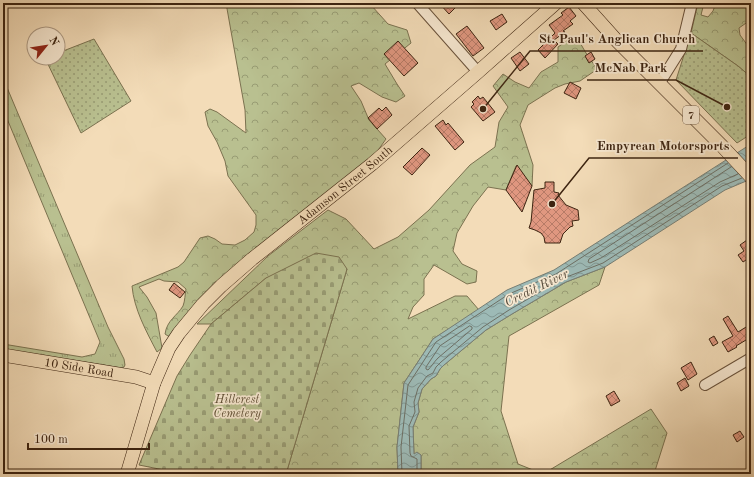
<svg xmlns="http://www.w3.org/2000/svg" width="754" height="477" viewBox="0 0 754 477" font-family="'Old Standard TT',serif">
<defs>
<pattern id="grass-tufts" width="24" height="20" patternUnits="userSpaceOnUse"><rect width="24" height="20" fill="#b9c090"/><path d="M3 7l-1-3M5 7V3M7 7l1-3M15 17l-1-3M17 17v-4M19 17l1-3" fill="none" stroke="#989c74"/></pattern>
<pattern id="forest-crowns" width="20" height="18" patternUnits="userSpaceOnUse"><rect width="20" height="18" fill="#b9c090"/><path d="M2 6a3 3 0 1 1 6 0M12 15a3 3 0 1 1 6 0" fill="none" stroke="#989c74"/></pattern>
<pattern id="cemetery-stones" width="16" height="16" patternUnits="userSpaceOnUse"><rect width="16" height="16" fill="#b9c090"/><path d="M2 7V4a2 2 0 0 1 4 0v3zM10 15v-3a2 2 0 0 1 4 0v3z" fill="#989c74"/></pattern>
<pattern id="park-dots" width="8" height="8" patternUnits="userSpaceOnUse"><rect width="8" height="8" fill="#b9c090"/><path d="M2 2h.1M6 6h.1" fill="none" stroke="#989c74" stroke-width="1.8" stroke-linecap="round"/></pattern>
<pattern id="water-waves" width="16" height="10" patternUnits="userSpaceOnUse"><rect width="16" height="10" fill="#9dbab6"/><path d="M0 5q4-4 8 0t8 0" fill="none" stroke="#819793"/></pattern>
<pattern id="building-cross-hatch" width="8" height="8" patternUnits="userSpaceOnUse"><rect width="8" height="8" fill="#e09780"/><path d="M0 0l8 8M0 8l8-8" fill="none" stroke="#b77b67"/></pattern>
</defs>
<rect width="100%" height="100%" fill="#f3dcb8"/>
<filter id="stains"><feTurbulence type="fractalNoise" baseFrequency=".005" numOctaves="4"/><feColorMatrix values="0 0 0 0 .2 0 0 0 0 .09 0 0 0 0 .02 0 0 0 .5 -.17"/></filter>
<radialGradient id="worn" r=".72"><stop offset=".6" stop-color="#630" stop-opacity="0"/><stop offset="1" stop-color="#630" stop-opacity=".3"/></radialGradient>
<polygon fill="url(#grass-tufts)" stroke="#7b7250" points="3,78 108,327 124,359 125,365 124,367 122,368 3,349 3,344 82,357 95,354 100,342 3,109"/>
<g fill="url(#forest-crowns)" stroke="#7b7250">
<path d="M226 3H373L371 5 388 24 407 30 411 43 385 64 397 84 405 96 396 102 382 97 359 83 351 86 361 101 369 120 386 139 376 153 171 336H168L165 334C167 320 177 316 183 306 185 301 185 294 186 289L178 282 164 281 159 279 139 287 147 297 156 313 162 348 157 352C146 331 134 309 132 286L178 267 184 262 200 238 208 236 215 239 222 244 235 245 245 240 254 232 256 225V215L228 176 225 161 217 142 208 126 205 112 210 109 217 112 246 133 245 110Z"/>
<polygon points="698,3 704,3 701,15 708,17 713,11 716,3 734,3 737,5 740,3 751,3 747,7 749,21 739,28 740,35 751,50 750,61 751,62 751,77 738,66 691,33"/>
<polygon points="568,40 579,41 586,53 595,66 596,70 580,81 565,84 555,88 528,105 520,125 533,165 532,186 516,166 506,190 488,187 473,206 457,233 453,251 462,264 477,271 476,282 467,284 434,265 424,279 424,295 413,307 408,319 455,296 467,296 479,310 433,339 404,383 397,447 398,474 286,474 347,269 266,278 211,324 197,324 268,256 328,210 346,219 374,249 398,237 429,210 470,165 495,147 499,122 508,107 493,86 503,74 515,82 529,88 541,72 558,62 558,47"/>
<polygon points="605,267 599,285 509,336 501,411 518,464 543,474 421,474 421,455 414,455 413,427 419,412 418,403 422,389 431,379 436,376 440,369 444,365 486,330 512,314 566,282"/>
<polygon points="651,409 667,433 654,474 543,474"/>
</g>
<polygon fill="url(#cemetery-stones)" stroke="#7b7250" points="316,253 339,257 347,269 286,474 179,474 179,473 139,465 177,376 190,355 211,324 266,278"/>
<g fill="url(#park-dots)" stroke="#7b7250">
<polygon points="691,33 738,66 751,77 751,134 737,143 676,80"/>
<polygon points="94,39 131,101 81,133 45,58 58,58 58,53"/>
</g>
<polygon fill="url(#water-waves)" stroke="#777e74" points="751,144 751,179 725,190 605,267 566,282 512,314 486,330 444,365 440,369 436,376 431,379 422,389 418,403 419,412 413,427 414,454 417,452 421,455 421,474 398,474 397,447 404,383 433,339 507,290 554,270"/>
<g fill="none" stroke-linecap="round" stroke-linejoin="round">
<g stroke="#6d6f64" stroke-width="1">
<polyline points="731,167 589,259 588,262 590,263 601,258 720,182 738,174"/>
<path d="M470 326 472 327V329C461 339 449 348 438 358 434 362 431 367 428 370L426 369V367L440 346Z"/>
<polyline points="402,474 401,447 408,385 436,342 509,294 556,274 728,163"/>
<polyline points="417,474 417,459 411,456 410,453 409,426 415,412 414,402 418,388 427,376 433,373 436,367 441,362 483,327 509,310 564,278 603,263 722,186 742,178"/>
</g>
</g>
<g fill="url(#building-cross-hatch)" stroke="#3d2411">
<polygon points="439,3 460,3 449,14"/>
<polygon points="569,7 576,16 570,21 573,24 563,31 565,32 554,40 558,44 545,58 538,50 555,33 549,25 563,15 561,13"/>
<polygon points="502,14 507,22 496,30 490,21"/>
<polygon points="467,26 484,48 473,56 456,34"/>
<polygon points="398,41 418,63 404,76 384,54"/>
<polygon points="520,52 529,64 520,71 511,58"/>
<polygon points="591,52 595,59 589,63 585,56"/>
<polygon points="570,82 581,88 576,99 564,93"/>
<polygon points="478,96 480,99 483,97 495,112 483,121 471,107 474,104 472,102"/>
<polygon points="386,107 392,115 377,129 368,118 379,108 382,111"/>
<polygon points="443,120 446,125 448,123 464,142 455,150 435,126"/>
<polygon points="422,148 430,155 412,175 403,167"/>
<polygon points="517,165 532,186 522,212 506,190"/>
<polygon points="545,182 554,182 554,192 559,193 558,195 566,205 578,210 579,220 572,221 573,226 570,227 563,234 560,243 545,243 544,237 541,233 535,230 529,228 531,222 534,190 545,188"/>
<polygon points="747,240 751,246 751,262 749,258 743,262 738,255 744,251 740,245"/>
<polygon points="174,283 185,292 180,298 169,290"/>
<polygon points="728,316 738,332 751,324 751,337 736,346 737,347 728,352 722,342 733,336 723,319"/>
<polygon points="714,336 718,343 713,346 709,339"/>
<polygon points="691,362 697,374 688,380 681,368"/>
<polygon points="685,378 689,386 681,391 677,383"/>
<polygon points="614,391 620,401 611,406 606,396"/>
<polygon points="740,431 744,437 737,442 733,435"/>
</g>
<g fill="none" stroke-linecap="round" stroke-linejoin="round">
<g stroke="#6a523b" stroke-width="12">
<g id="minor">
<polyline points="417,3 478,72"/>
<polyline points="659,84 681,49 692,3"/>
<polyline points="705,385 751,358"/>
</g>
</g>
<g stroke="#3d2411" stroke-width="14">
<g id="major">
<polyline points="583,3 618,42 722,146 751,177"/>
<path id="s1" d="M3 355 136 377 154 383"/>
<path id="s2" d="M127 474 154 383 169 348 179 333 203 304 221 286 252 259 372 164 478 72 556 3"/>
</g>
</g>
<use href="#minor" stroke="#f7e8d1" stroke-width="10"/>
<use href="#major" stroke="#f3dcb8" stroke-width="13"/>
</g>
<g text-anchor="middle" stroke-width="3.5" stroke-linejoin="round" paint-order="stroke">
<rect fill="#f7e8d1" stroke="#755f4b" stroke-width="1" x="683" y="106" width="16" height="18" rx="3"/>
<g font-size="11" font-weight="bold" fill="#3d2411">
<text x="691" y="119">7</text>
</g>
<g font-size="12" fill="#3d2411" stroke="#f7e8d1">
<text dy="4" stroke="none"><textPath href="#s2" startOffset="374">Adamson Street South</textPath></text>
<text dy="4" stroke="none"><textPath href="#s1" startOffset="77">10 Side Road</textPath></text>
</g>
<g font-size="12" font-style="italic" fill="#5c4b31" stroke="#f7e8d1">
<text x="237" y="403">Hillcrest<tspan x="237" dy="14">Cemetery</tspan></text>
</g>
<g font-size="13" font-style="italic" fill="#554a3a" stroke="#f7e8d1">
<text transform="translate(536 287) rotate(-26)" y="5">Credit River</text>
</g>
</g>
<path fill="none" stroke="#3d2411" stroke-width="1.5" d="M483 109L530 51H703M727 107L676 80H587M552 204L589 158H738"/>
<g fill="#3d2411" stroke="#f7e8d1" stroke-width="1.5">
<circle cx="483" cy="109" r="4"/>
<circle cx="727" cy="107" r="4"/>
<circle cx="552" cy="204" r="4"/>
</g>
<g font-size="13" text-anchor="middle" font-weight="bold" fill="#3d2411" stroke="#f7e8d1" stroke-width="3.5" stroke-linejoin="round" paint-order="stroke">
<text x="617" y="43">St. Paul's Anglican Church</text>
<text x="631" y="72">McNab Park</text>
<text x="663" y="150">Empyrean Motorsports</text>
</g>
<rect width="754" height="477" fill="none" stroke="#f3dcb8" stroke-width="16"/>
<rect x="4" y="4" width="746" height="469" fill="none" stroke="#3d2411" stroke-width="2"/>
<rect x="8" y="8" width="738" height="461" fill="none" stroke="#3d2411"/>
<g transform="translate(46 46) rotate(60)"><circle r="19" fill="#f7e8d1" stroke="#ad9a84"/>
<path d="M0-3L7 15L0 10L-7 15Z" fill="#8f2418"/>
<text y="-6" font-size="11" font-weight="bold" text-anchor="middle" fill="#3d2411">N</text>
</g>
<path d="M28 443v6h121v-6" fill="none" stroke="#3d2411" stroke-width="2"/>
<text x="34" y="443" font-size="12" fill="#3d2411" stroke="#f7e8d1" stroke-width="3" paint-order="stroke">100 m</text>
<rect width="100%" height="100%" filter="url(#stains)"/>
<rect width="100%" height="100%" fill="url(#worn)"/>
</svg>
